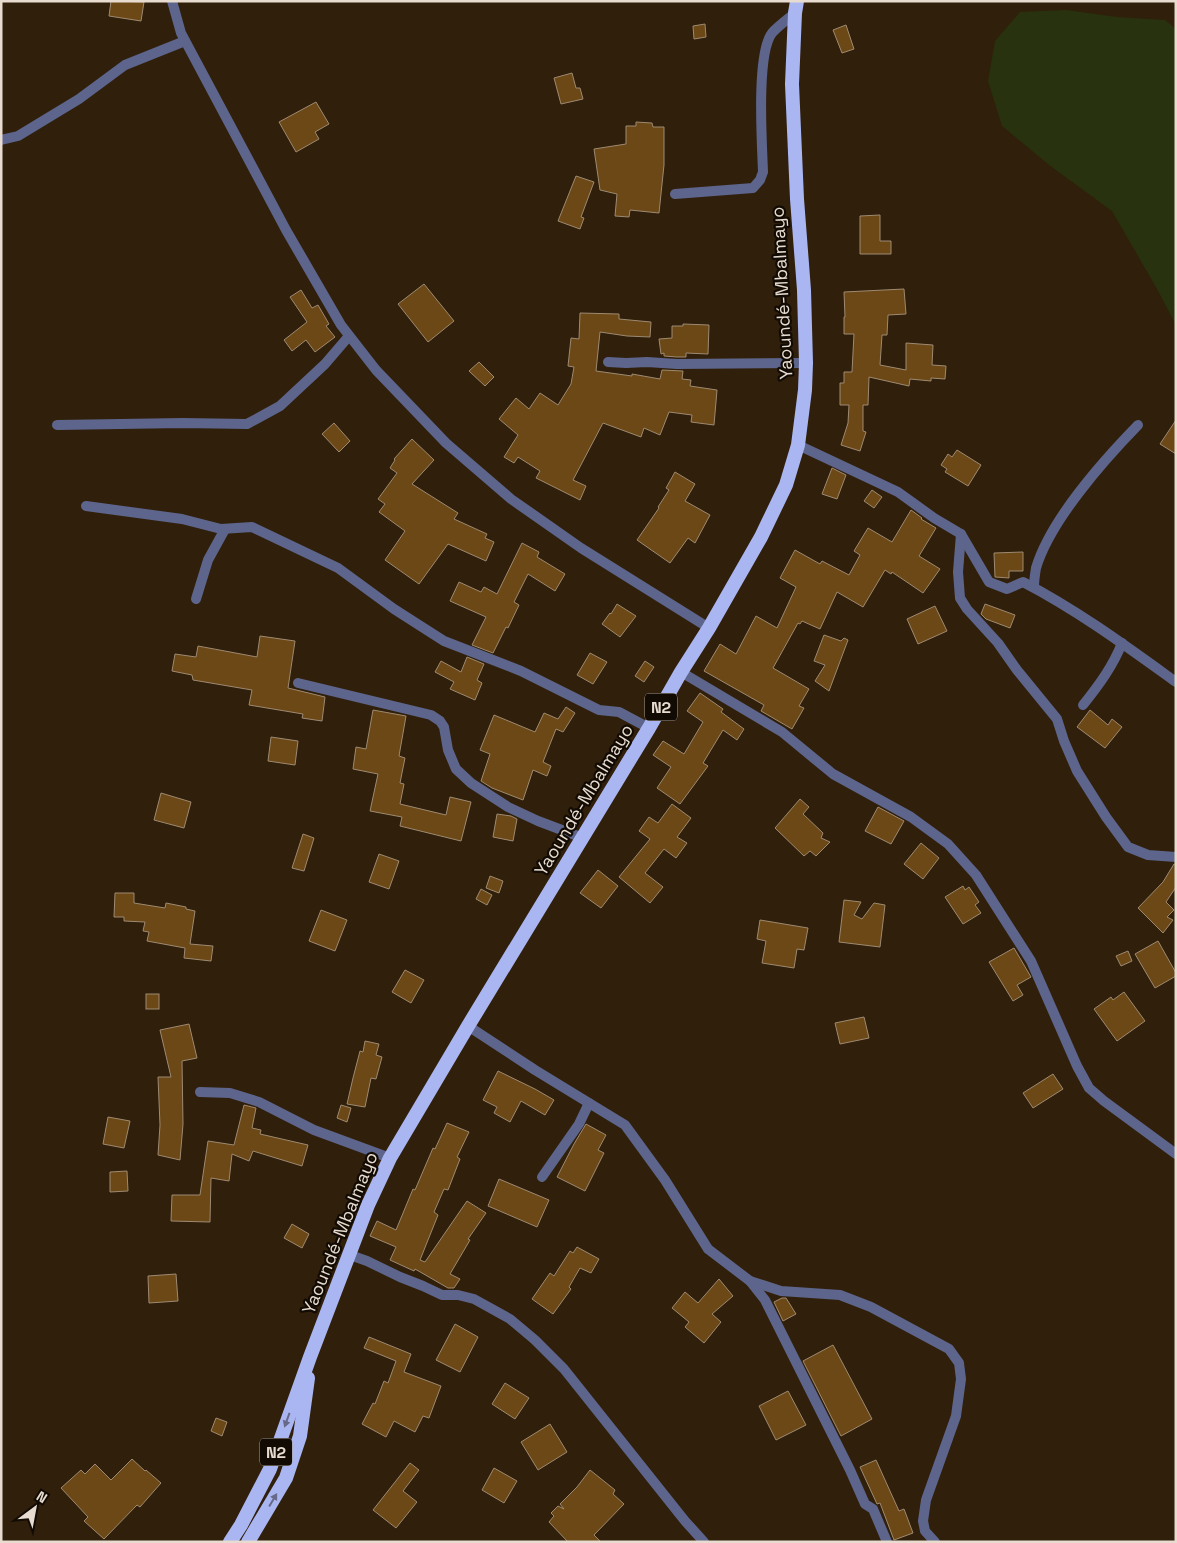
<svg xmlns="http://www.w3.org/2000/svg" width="1177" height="1543" viewBox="0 0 1177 1543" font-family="'Space Grotesk',sans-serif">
<rect width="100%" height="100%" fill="#301f0a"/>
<polygon fill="#28320e" points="1066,10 1117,17 1165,20 1176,29 1176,325 1157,289 1112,211 1049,165 1002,126 988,81 995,41 1020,12"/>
<g fill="#6c4816" stroke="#9e8a72">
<polygon points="111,1 144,2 141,21 109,16"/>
<polygon points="705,24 706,37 694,39 693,26"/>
<polygon points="846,25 854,49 842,53 833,30"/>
<polygon points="572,73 576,88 580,88 583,99 561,104 554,78"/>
<polygon points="316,102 329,124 315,132 319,139 296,152 279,122"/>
<polygon points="636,122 652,123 653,127 664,127 664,165 659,213 630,210 629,217 615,216 617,194 600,190 594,149 626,144 626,126 636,126"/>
<polygon points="576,176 594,182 581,217 584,218 580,229 558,221"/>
<polygon points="880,215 880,241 891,241 891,254 860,254 860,216"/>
<polygon points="424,284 454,321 428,342 398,304"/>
<polygon points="904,289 906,314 888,315 887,335 882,335 880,365 906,370 906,343 933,345 932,365 946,366 945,379 931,378 931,381 910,379 909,386 869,377 868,405 863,405 863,431 866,432 860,451 841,445 848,423 849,405 840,405 840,383 844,383 844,372 852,372 854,334 844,334 844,317 845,317 844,292"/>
<polygon points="301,290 312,308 318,305 329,324 326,326 335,337 315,352 306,340 292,351 284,340 307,322 290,297"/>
<polygon points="580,313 619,314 619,319 651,322 650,337 627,336 600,332 596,371 632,376 632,374 660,379 662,370 683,371 682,379 691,380 690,386 717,390 714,425 691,422 692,415 669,412 660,435 644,428 641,437 603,423 573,480 586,486 580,500 536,478 540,471 518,457 514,463 504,457 518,435 499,419 516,398 529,409 540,393 558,405 571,384 574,367 568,366 571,338 579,339"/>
<polygon points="683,324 709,325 708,354 686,353 686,357 677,357 664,356 664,353 661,354 659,339 672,338 672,326 683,326"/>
<polygon points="479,362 494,377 485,386 469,371"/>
<polygon points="1176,420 1176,454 1160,444"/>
<polygon points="334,423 350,441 339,452 322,434"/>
<polygon points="412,439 434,460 412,484 458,513 454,519 487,534 485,538 494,542 486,561 448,544 419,584 385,560 405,531 379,512 385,504 378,499 397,473 390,468 395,460 394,459"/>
<polygon points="957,450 981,465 968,486 945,472 947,469 941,465 948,454 952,457"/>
<polygon points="832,468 846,475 837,499 822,494"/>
<polygon points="675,472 695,484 685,501 710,515 695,543 688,538 670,563 637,540 659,508 658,507 669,490 666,488"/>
<polygon points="872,490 882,497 874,508 864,501"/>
<polygon points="911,510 922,518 921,519 936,528 919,556 940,569 923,593 892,572 891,574 885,570 863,607 837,592 820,629 802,621 800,624 798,623 773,668 809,689 799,706 804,708 792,729 761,711 764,705 704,671 720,644 736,654 756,616 777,628 796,587 780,578 795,550 820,564 822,561 849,575 860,555 854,551 868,528 892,542"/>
<polygon points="522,543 539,552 537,557 565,574 555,591 528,574 514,602 519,605 508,628 506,627 493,653 472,645 486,617 450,601 459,582 481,592 484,587 497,594"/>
<polygon points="1023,552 1023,571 1009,571 1009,578 995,577 994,553"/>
<polygon points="617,604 636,616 620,637 602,624 610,613 611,614"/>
<polygon points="985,604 1015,615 1010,628 986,619 981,614"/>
<polygon points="935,606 947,631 918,644 907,619"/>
<polygon points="824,635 841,641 844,638 848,640 829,691 815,681 825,665 814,661"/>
<polygon points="260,636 295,641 288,688 325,697 322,721 302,718 303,714 249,705 252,690 193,680 192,675 172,671 175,654 196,657 198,646 257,657"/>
<polygon points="590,653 607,662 593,684 577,675"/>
<polygon points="467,657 484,664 477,680 482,683 475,700 450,689 454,682 435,672 441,661 461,672"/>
<polygon points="645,661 654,667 644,682 635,676"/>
<polygon points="700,693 723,709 721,712 744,729 737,740 723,730 703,763 708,766 680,804 657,788 671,767 653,755 663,741 684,754 703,722 687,711"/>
<polygon points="566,707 575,713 563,732 556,729 543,762 551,766 547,776 533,770 523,800 492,788 481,781 490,754 480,750 494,715 535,732 544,713 558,719"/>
<polygon points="373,710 406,716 399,756 405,758 400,783 404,784 400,804 446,815 450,797 471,802 461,841 400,826 402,817 370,811 378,774 353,769 356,747 366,749"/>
<polygon points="1090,710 1108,725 1112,719 1122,727 1105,748 1077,727"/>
<polygon points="271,737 298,741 295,765 268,761"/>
<polygon points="161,793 191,802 184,828 154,820"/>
<polygon points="800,799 809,807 803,814 823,833 821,838 830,842 816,856 810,851 804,856 775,828"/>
<polygon points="672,804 691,818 677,837 687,843 676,858 664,849 645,873 663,887 650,903 619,877 650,839 639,831 649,817 658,823"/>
<polygon points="878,807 904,821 891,844 865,831"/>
<polygon points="497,814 511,816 517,819 513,841 493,837"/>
<polygon points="303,834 314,838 304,871 292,868"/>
<polygon points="921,843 939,858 923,879 904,864"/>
<polygon points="379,854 399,861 389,889 369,882"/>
<polygon points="1174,864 1176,864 1176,887 1166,902 1174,910 1167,917 1173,920 1163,933 1138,908 1163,882"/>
<polygon points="598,870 618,886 601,908 580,893"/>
<polygon points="490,876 503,881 499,893 486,888"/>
<polygon points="963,886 965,890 969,887 979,902 975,905 981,913 963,924 945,897"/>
<polygon points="481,889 492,895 487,905 476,899"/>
<polygon points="115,893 134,893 134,903 165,908 166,903 186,907 186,909 195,911 190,944 213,946 211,961 184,958 185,948 147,941 149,932 143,931 145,922 124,921 124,917 114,917"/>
<polygon points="844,900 861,902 854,915 862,919 874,903 885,905 880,947 839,942"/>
<polygon points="321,910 347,920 335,951 309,941"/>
<polygon points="760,920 808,928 804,950 797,949 794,968 762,963 766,941 757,939"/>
<polygon points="1158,941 1176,973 1176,976 1155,988 1135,954"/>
<polygon points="1014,948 1031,977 1017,985 1023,995 1013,1001 989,962"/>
<polygon points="1128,951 1132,961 1121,966 1116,956"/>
<polygon points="405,970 424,980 411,1003 392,992"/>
<polygon points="1124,992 1145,1021 1117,1041 1094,1009 1111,997 1113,1000"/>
<rect x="146" y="994" width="13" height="15"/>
<polygon points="864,1017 869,1038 840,1044 835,1023"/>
<polygon points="189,1024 197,1058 182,1061 183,1124 180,1160 158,1155 160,1125 158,1077 171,1077 160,1030"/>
<polygon points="365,1041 379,1044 376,1055 382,1057 376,1079 371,1078 365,1107 347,1104 353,1078 360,1051 363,1052"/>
<polygon points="498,1071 535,1089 554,1100 545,1115 521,1101 510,1122 494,1113 497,1107 483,1100"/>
<polygon points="1053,1074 1063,1089 1033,1108 1023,1093"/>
<polygon points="244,1105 256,1108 252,1128 261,1130 260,1134 308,1145 302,1166 253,1151 249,1161 232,1154 229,1181 211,1178 210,1222 171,1221 172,1195 200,1195 208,1141 234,1145"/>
<polygon points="341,1105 351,1108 347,1122 337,1118"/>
<polygon points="108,1117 130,1121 124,1148 103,1144"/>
<polygon points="447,1123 469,1132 457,1157 460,1159 448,1190 444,1189 434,1212 438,1215 420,1260 425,1262 467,1201 486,1213 468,1239 470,1240 450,1274 460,1279 454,1288 448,1288 415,1269 414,1271 390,1260 396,1247 370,1236 377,1221 396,1230 413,1189 415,1190 433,1148 435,1149"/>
<polygon points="586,1124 606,1135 598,1150 604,1153 585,1191 557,1177 574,1144"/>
<polygon points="127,1171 128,1191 110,1192 110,1172"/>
<polygon points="499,1179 549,1200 537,1227 488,1206"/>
<polygon points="292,1224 309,1234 302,1248 284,1238"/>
<polygon points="577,1247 599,1259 591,1273 580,1268 569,1287 571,1289 553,1314 532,1299 550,1273 554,1276 570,1251 573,1253"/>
<polygon points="176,1274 178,1301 149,1303 148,1276"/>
<polygon points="719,1279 733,1296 712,1314 721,1322 704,1343 685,1327 689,1322 672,1308 685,1292 698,1303"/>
<polygon points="782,1298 786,1298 796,1314 783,1321 774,1302"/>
<polygon points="455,1324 478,1337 460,1372 436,1360"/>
<polygon points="369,1337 411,1354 404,1372 441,1386 429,1418 423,1416 415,1432 394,1421 386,1437 362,1424 373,1403 375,1404 384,1381 388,1383 396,1361 364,1348"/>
<polygon points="833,1345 872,1419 841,1436 803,1361"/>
<polygon points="505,1383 529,1398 515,1419 492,1404"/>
<polygon points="788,1391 806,1425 776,1440 759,1406"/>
<polygon points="216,1418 227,1422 222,1436 211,1431"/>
<polygon points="550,1424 567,1452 538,1470 521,1442"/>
<polygon points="132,1459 145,1471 146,1470 161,1483 140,1507 137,1505 104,1539 84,1521 88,1517 61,1488 81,1470 85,1474 95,1464 111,1480"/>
<polygon points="876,1460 899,1511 904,1509 913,1533 894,1540 880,1503 877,1504 860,1467"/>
<polygon points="410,1463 419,1470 403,1491 417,1502 396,1528 373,1510"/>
<polygon points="494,1468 517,1481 504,1503 482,1490"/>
<polygon points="590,1470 615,1490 613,1494 624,1504 594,1535 601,1542 568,1542 549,1522 554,1516 551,1513 558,1506 564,1509 560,1504 577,1487"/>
</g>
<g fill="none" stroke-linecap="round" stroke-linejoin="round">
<g stroke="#5d658c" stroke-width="10">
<polyline points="172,1 181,33 286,230 341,325 376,370 446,443 511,499 581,548 709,628"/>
<polyline points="1,140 18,136 79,99 125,65 185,41"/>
<path d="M675 194 753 188 760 180 763 172C762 143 756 54 772 33 778 26 788 19 795 13"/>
<polyline points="608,362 626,363 647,362 677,364 806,363"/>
<polyline points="57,425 183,423 247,424 280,406 325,364 349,336"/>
<path d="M798 445 898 492 934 518 961 534 989 582 1007 589 1023 582C1077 610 1126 646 1176 682"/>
<polyline points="86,506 182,519 221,529 252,527 338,568 394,609 444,641 521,671 599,710 619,712 649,728"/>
<polyline points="961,534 958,572 960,598 967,609 998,643 1017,670 1057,719 1064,741 1077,771 1106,817 1128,847 1148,855 1176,857"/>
<path d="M1034 587C1034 581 1035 574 1036 568 1050 521 1103 461 1138 425"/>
<polyline points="196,599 208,560 225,529"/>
<polyline points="681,672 782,732 833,774 911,817 948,844 976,875 1031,961 1077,1066 1089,1088 1104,1101 1176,1154"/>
<polyline points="298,683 431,715 440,721 444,727 448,750 456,769 471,783 508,807 538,821 583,838"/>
<path d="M1083 705C1099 685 1113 666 1122 643"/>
<polyline points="468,1026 535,1070 625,1125 665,1180 708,1249 750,1281 781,1291 840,1295 871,1307 949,1349 959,1363 961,1379 956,1416 926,1500 923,1521 925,1531 935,1542"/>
<polyline points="200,1092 230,1093 259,1102 314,1130 390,1158"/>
<polyline points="542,1177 579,1124 589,1103"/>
<polyline points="350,1255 367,1261 400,1277 423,1286 442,1295 458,1295 474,1299 510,1319 535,1340 564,1369 685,1521 704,1542"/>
<polyline points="750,1281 765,1300 850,1470 865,1504 873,1509 887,1542"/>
</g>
<g stroke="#aab6f2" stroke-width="14">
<polyline points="230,1542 241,1525 270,1469 310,1357 368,1205 390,1158 468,1026 649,728 681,672 709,628 761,537 786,485 798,445 805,390 806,363 804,290 797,199 792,84 795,13 797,1"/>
<polyline points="248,1542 286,1478 300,1436 308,1378"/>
</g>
</g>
<defs><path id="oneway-solid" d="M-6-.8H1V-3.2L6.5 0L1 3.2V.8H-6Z" transform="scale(1.25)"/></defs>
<g fill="#666987">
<use href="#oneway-solid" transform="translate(287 1420) rotate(110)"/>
<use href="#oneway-solid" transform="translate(273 1500) rotate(-59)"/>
</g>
<g text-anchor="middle" stroke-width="4.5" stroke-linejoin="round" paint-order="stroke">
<g fill="#120b04" stroke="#a79d92" stroke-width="1">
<rect x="645" y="693.5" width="32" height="27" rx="4"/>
<rect x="260" y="1438.5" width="32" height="27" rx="4"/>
</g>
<g font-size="16" font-weight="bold" fill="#e7dccf">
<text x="661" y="713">N2</text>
<text x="276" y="1458">N2</text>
</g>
<g font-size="18" fill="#e7dccf" stroke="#120b04">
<text transform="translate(782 293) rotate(-93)" y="6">Yaoundé-Mbalmayo</text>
<text transform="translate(584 800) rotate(-59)" y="6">Yaoundé-Mbalmayo</text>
<text transform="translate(340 1233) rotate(-68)" y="6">Yaoundé-Mbalmayo</text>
</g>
</g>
<rect width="1177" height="1543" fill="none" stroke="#e7dccf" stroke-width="5"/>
<g transform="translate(35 1508) rotate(32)" stroke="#120b04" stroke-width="4" paint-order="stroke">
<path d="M0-4L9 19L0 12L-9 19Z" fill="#e7dccf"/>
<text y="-8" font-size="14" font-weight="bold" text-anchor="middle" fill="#e7dccf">N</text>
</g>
</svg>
